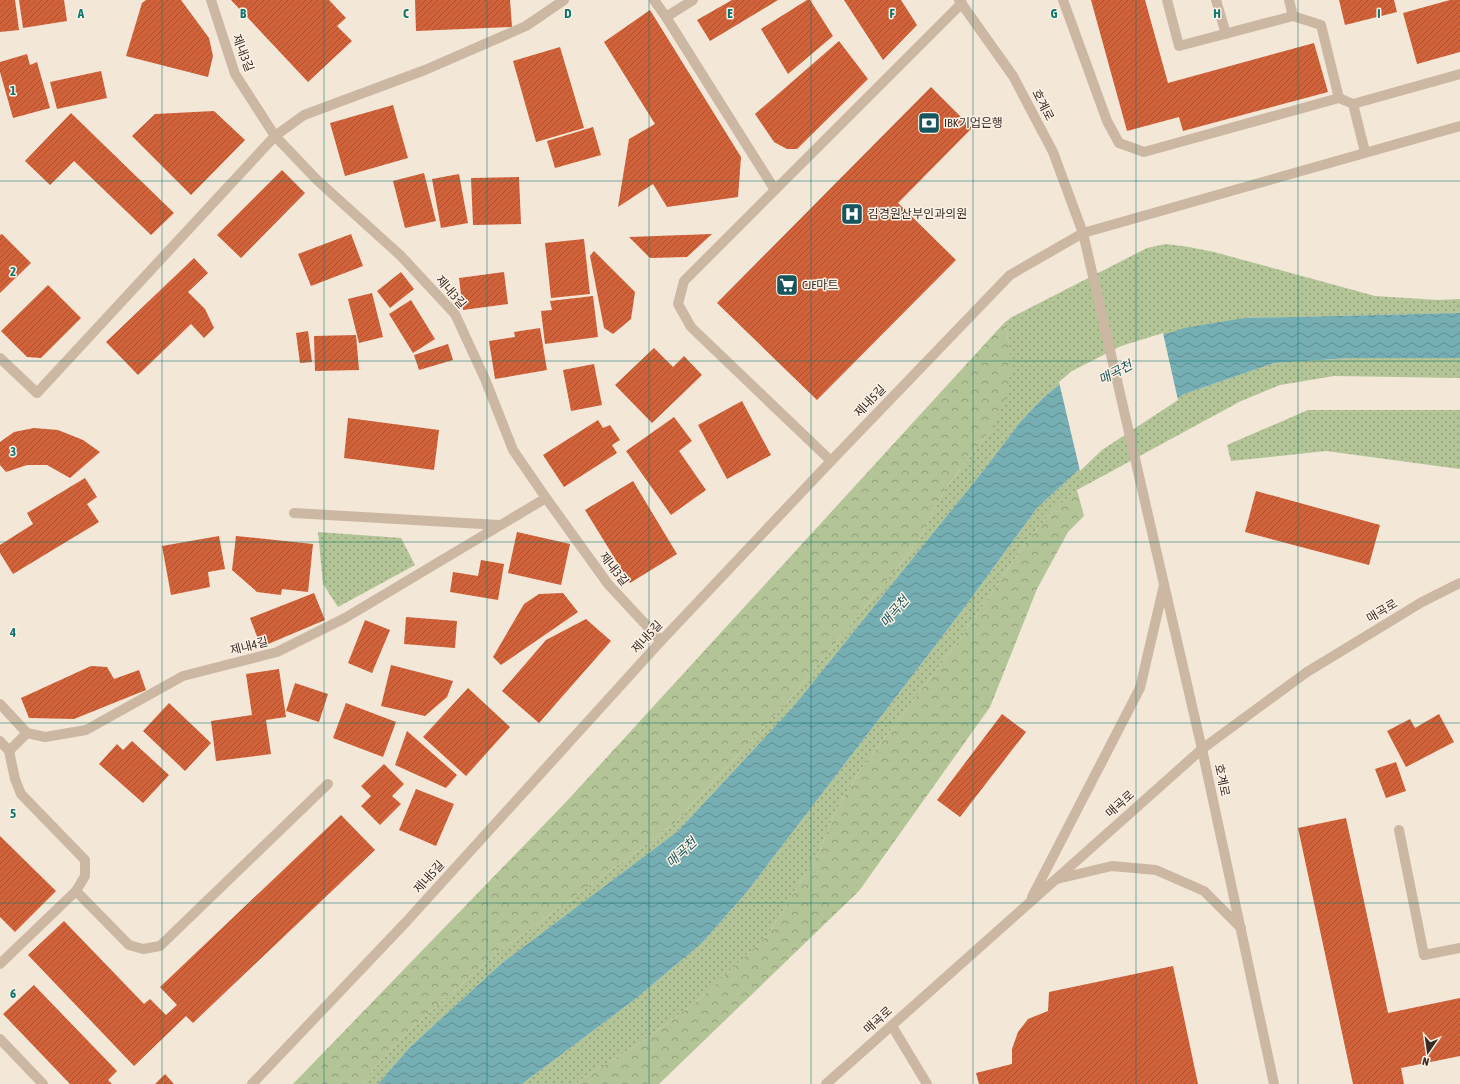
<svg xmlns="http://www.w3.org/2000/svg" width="1460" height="1084" viewBox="0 0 1460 1084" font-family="'Asap Condensed','Noto Sans KR',sans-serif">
<defs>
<pattern id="grass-dots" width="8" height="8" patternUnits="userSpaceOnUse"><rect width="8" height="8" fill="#b3c497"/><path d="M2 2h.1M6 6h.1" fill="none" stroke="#929f7b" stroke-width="1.8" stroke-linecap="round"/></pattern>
<pattern id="park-crowns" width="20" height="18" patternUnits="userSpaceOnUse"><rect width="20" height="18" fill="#b3c497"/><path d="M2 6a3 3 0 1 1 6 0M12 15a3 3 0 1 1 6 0" fill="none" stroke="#929f7b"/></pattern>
<pattern id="water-waves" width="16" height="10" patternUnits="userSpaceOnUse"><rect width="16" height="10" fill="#75aeb3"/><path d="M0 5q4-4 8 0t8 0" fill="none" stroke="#618e91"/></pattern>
<pattern id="building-hatch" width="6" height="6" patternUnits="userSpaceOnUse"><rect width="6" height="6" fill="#d16239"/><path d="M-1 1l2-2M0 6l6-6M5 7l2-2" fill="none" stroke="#aa5130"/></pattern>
</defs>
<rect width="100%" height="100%" fill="#f3e7d8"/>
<g fill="url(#grass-dots)">
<polygon points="1166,244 1189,247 1214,252 1375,296 1438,300 1460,299 1460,313 1244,318 1073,373 1043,398 1021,421 983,471 793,707 678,831 502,963 410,1047 378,1084 361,1084 403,1036 497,953 674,824 789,700 918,542 945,489 993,427 1009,343 1004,323 1012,317 1147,248"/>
<polygon points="1351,358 1460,358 1460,378 1334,376 1280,385 1241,401 1077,490 1053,510 1025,544 960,639 858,773 833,816 819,852 767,936 701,998 645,1040 585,1077 576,1084 522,1084 634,1000 702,943 746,893 964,608 1037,508 1101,449 1184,394 1274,363"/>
<polygon points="1308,410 1460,410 1460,469 1326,451 1231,461 1227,445"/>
<polygon points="318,532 401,538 415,565 338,607 323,584"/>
</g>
<g fill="url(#park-crowns)">
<polygon points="1004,323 1009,343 1011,370 1007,393 993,427 945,489 918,542 789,700 674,824 497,953 403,1036 361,1084 293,1084 566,802"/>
<polygon points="1077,490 1084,516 1068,532 1037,589 990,707 859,891 659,1084 576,1084 585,1077 645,1040 701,998 767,936 819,852 833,816 858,773 960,639 1025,544 1053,510"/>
</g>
<polygon fill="url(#water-waves)" points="1460,313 1460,358 1351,358 1274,363 1184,394 1101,449 1037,508 964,608 746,893 702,943 634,1000 522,1084 378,1084 410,1047 502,963 678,831 793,707 983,471 1021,421 1043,398 1073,373 1122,347 1185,328 1244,318"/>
<polygon fill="#f3e7d8" points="1163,333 1178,400 1102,450 1080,471 1059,382 1072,371 1121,346"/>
<g fill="url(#building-hatch)">
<polygon points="0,0 15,0 19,30 0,32"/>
<polygon points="19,0 64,0 67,21 23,28"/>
<polygon points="146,0 181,0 209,38 213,56 208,77 126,56 142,3"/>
<polygon points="231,0 329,0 346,18 337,26 352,41 308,82"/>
<polygon points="415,0 510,0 512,27 416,31"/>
<polygon points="732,0 778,0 710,41 697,20"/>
<polygon points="807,0 810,0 833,36 788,74 761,29"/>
<polygon points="844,0 901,0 917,25 883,60"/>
<polygon points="1091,0 1145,0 1168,83 1314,43 1328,92 1183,131 1179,117 1127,131"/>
<polygon points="1339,0 1394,0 1397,12 1345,25"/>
<polygon points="1450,0 1460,0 1460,52 1417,64 1403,13"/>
<polygon points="650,10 741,157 738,197 667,207 653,184 618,207 629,139 655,124 604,42"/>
<polygon points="839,41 868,79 797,149 787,149 774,142 755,114"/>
<polygon points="560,47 584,128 536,142 513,61"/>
<polygon points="27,54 30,65 37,62 50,108 13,118 0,72 0,62"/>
<polygon points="101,71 107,98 57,109 50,82"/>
<polygon points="931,87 972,128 898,203 956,260 817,400 717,303"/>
<polygon points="393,105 408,158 345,176 330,123"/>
<polygon points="214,111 245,140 191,195 132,136 155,114"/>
<polygon points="71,113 174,213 151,235 74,161 50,185 25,161"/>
<polygon points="593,127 601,155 555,168 547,141"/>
<polygon points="282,170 305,193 241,258 217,235"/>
<polygon points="424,173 436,221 405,228 393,181"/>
<polygon points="459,174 468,223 441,228 432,179"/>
<polygon points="519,177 521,224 473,225 471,178"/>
<polygon points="2,234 31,263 0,293 0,235"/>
<polygon points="351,234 363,266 311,286 298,254"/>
<polygon points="712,234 687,257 650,258 629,237"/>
<polygon points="584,239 590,294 551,298 545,243"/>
<polygon points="594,251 635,292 631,319 613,334 604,328 590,256"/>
<polygon points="194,258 208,273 188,292 205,309 214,328 204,338 191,324 138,375 106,342"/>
<polygon points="401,272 414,289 390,308 377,291"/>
<polygon points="504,272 508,304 463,310 459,278"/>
<polygon points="48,285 81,318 41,358 27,357 1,331"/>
<polygon points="372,293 383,337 359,343 348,299"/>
<polygon points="593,296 598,337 545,344 541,311 552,310 550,301"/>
<polygon points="411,300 435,339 413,353 389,314"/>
<polygon points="540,328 547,370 495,379 489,341 515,337 514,332"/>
<polygon points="308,331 312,362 300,363 296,333"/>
<polygon points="356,335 359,370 315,371 314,336"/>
<polygon points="448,344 453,360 419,370 414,355"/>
<polygon points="654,348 673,367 684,356 702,375 652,423 615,385"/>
<polygon points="594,364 602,405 571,411 563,370"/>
<polygon points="742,401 771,455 727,479 698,425"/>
<polygon points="674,417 692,441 679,451 706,490 671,515 626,451"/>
<polygon points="348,418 439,430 434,470 344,458"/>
<polygon points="598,420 603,428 610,425 620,440 612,445 617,453 564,487 543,455"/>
<polygon points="34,428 58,430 83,440 100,452 70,478 47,465 27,465 6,472 0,465 0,442 14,432"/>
<polygon points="85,478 97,497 87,504 99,522 13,574 0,553 0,545 33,524 27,513"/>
<polygon points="633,481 677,554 630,583 585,510"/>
<polygon points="1256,491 1380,525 1369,565 1245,532"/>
<polygon points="517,532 570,544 561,585 508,573"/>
<polygon points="219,536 225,569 208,572 210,587 171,595 162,546"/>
<polygon points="236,536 313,544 308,592 282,589 281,595 257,592 232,570"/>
<polygon points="481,560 504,564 498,600 450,592 453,572 478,576"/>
<polygon points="314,593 325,620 261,647 250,618"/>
<polygon points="563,593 578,612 501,665 493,657 524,604 539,594"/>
<polygon points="406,617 457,621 455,648 404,644"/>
<polygon points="586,619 611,641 539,723 502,691 546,640"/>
<polygon points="365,620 390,630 372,673 348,663"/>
<polygon points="391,665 453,681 447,697 425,716 381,706"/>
<polygon points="91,666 107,667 114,679 139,670 146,690 74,719 29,718 21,698"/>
<polygon points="279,669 286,717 266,720 271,754 216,761 211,721 252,715 246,674"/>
<polygon points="295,683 328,694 319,722 286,711"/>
<polygon points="468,688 510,727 466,776 423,737"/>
<polygon points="169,703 211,743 185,771 143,731"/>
<polygon points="346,703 396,722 383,757 333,738"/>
<polygon points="1002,714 1026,732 960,817 937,800"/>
<polygon points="1439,714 1454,742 1406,767 1387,731 1410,719 1415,728"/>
<polygon points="407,731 457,775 446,788 395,765"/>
<polygon points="132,741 169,775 143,803 99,764 117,744 123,750"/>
<polygon points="1396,762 1406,791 1386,798 1375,769"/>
<polygon points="384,764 404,784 392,796 401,804 380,825 361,806 371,796 361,786"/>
<polygon points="416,789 454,804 436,846 399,830"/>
<polygon points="341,815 375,850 193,1023 186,1016 134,1066 28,955 64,921 144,1004 150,999 166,1015 177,1005 160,987"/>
<polygon points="1346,818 1388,1013 1460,998 1460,1056 1401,1068 1404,1084 1353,1084 1298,828"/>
<polygon points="0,836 56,891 15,932 0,917"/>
<polygon points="1173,966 1198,1084 979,1084 976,1073 1012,1064 1012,1049 1018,1032 1028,1019 1048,1011 1049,992"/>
<polygon points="34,985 117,1071 108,1080 112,1084 70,1084 3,1014"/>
<polygon points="165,1074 174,1084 155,1084"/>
</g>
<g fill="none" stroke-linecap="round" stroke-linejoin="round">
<g stroke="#ccb7a3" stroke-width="10">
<polyline points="1063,0 1107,121 1119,143 1144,152 1339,98 1353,104"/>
<polyline points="1167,0 1179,46 1293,16 1321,25 1339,98"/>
<polyline points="1216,0 1226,34"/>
<polyline points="1289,0 1293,16"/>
<polyline points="1365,152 1353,104 1460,74"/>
<polyline points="1083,233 1460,126"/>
<polyline points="294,513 499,525"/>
<polyline points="0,741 9,751 15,779 21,794 85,860 85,876 76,891 0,964"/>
<polyline points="9,751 27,733"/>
<polyline points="1399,830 1424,955 1460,948"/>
<polyline points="76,891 129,945 143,949 160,946 328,784"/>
<polyline points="892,1026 927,1084"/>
</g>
<g stroke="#ccb7a3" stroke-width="10">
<polyline points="211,0 235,74 275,136 317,180 401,256 455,314 485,379 513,450 546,498 608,584 661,641"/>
<polyline points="654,0 666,17 775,190"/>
<polyline points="666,17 693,0"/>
<polyline points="0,358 37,393 275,136 304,115 425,70 526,26 564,0"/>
<polyline points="831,461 691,327 678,304 684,281 962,3"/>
<polyline points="0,704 27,733 45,737 86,730 183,676 277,652 345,618 546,498"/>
<polyline points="0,1039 43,1084"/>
<polyline points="252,1084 406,922 661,641 831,461 1010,275 1083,233"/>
</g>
<g stroke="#ccb7a3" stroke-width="10">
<polyline points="959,0 1013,76 1053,152 1083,233 1202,749 1274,1084"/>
<polyline points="1057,879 1112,866 1156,870 1204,891 1241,928"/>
<polyline points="1032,897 1140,688 1164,585"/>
<polyline points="826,1084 1202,749 1307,672 1422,602 1460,583"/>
</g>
</g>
<path fill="none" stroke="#0f766e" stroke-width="1" stroke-opacity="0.55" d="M162 0V1084M324 0V1084M487 0V1084M649 0V1084M811 0V1084M973 0V1084M1136 0V1084M1298 0V1084M0 181H1460M0 361H1460M0 542H1460M0 723H1460M0 903H1460"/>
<defs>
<g id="bank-square" transform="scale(1.15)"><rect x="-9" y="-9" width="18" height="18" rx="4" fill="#18555c" stroke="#fbf1e5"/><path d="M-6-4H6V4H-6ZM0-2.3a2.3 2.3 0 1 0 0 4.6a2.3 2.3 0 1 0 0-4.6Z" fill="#fff"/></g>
<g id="hospital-square" transform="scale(1.15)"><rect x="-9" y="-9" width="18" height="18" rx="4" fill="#18555c" stroke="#fbf1e5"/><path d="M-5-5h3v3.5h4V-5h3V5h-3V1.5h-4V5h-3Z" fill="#fff"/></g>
<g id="supermarket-square" transform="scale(1.15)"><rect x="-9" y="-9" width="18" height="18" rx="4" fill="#18555c" stroke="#fbf1e5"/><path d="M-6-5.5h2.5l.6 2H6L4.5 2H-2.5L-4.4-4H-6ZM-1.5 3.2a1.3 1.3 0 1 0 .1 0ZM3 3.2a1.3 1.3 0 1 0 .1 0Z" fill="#fff"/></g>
</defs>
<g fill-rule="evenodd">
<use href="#bank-square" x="929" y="123"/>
<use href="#hospital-square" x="852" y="214"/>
<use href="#supermarket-square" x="787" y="285"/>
</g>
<g text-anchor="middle" stroke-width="3" stroke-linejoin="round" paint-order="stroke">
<g font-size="12" fill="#372c26" stroke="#fbf1e5">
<text transform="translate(243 53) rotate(69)" y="4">제내3길</text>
<text transform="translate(1043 105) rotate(63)" y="4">호계로</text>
<text transform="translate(451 292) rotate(49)" y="4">제내3길</text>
<text transform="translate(870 401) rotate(-46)" y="4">제내5길</text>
<text transform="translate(614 569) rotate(52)" y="4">제내3길</text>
<text transform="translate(1382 611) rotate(-31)" y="4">매곡로</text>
<text transform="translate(647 637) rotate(-47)" y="4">제내5길</text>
<text transform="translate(249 646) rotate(-14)" y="4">제내4길</text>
<text transform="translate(1222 780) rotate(78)" y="4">호계로</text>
<text transform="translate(1120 804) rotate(-42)" y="4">매곡로</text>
<text transform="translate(429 877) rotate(-48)" y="4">제내5길</text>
<text transform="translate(878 1020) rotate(-42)" y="4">매곡로</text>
</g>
<g font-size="12" fill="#372c26" stroke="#fbf1e5" text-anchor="start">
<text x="944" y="127">IBK기업은행</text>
<text x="868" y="218">김경원산부인과의원</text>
<text x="802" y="289">CJE마트</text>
</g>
<g font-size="13" font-style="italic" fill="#18555c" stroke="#fbf1e5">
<text transform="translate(1115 372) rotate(-28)" y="5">매곡천</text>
<text transform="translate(894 611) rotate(-50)" y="5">매곡천</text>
<text transform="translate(681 852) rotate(-43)" y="5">매곡천</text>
</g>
</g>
<g font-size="13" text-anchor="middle" font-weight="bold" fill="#0f766e" stroke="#fbf1e5" stroke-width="3" stroke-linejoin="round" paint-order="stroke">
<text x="81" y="18">A</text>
<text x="243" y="18">B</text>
<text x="406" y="18">C</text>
<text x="568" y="18">D</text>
<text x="730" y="18">E</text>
<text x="892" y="18">F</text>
<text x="1054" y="18">G</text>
<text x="1217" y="18">H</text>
<text x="1379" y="18">I</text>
<text x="13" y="95">1</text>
<text x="13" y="276">2</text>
<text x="13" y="456">3</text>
<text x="13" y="637">4</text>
<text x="13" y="818">5</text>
<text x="13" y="998">6</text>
</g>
<g transform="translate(1428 1052) rotate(193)" stroke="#fbf1e5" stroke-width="3" paint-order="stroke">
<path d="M0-3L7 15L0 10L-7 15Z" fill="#372c26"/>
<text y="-6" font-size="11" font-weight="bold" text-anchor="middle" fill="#372c26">N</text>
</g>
</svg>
